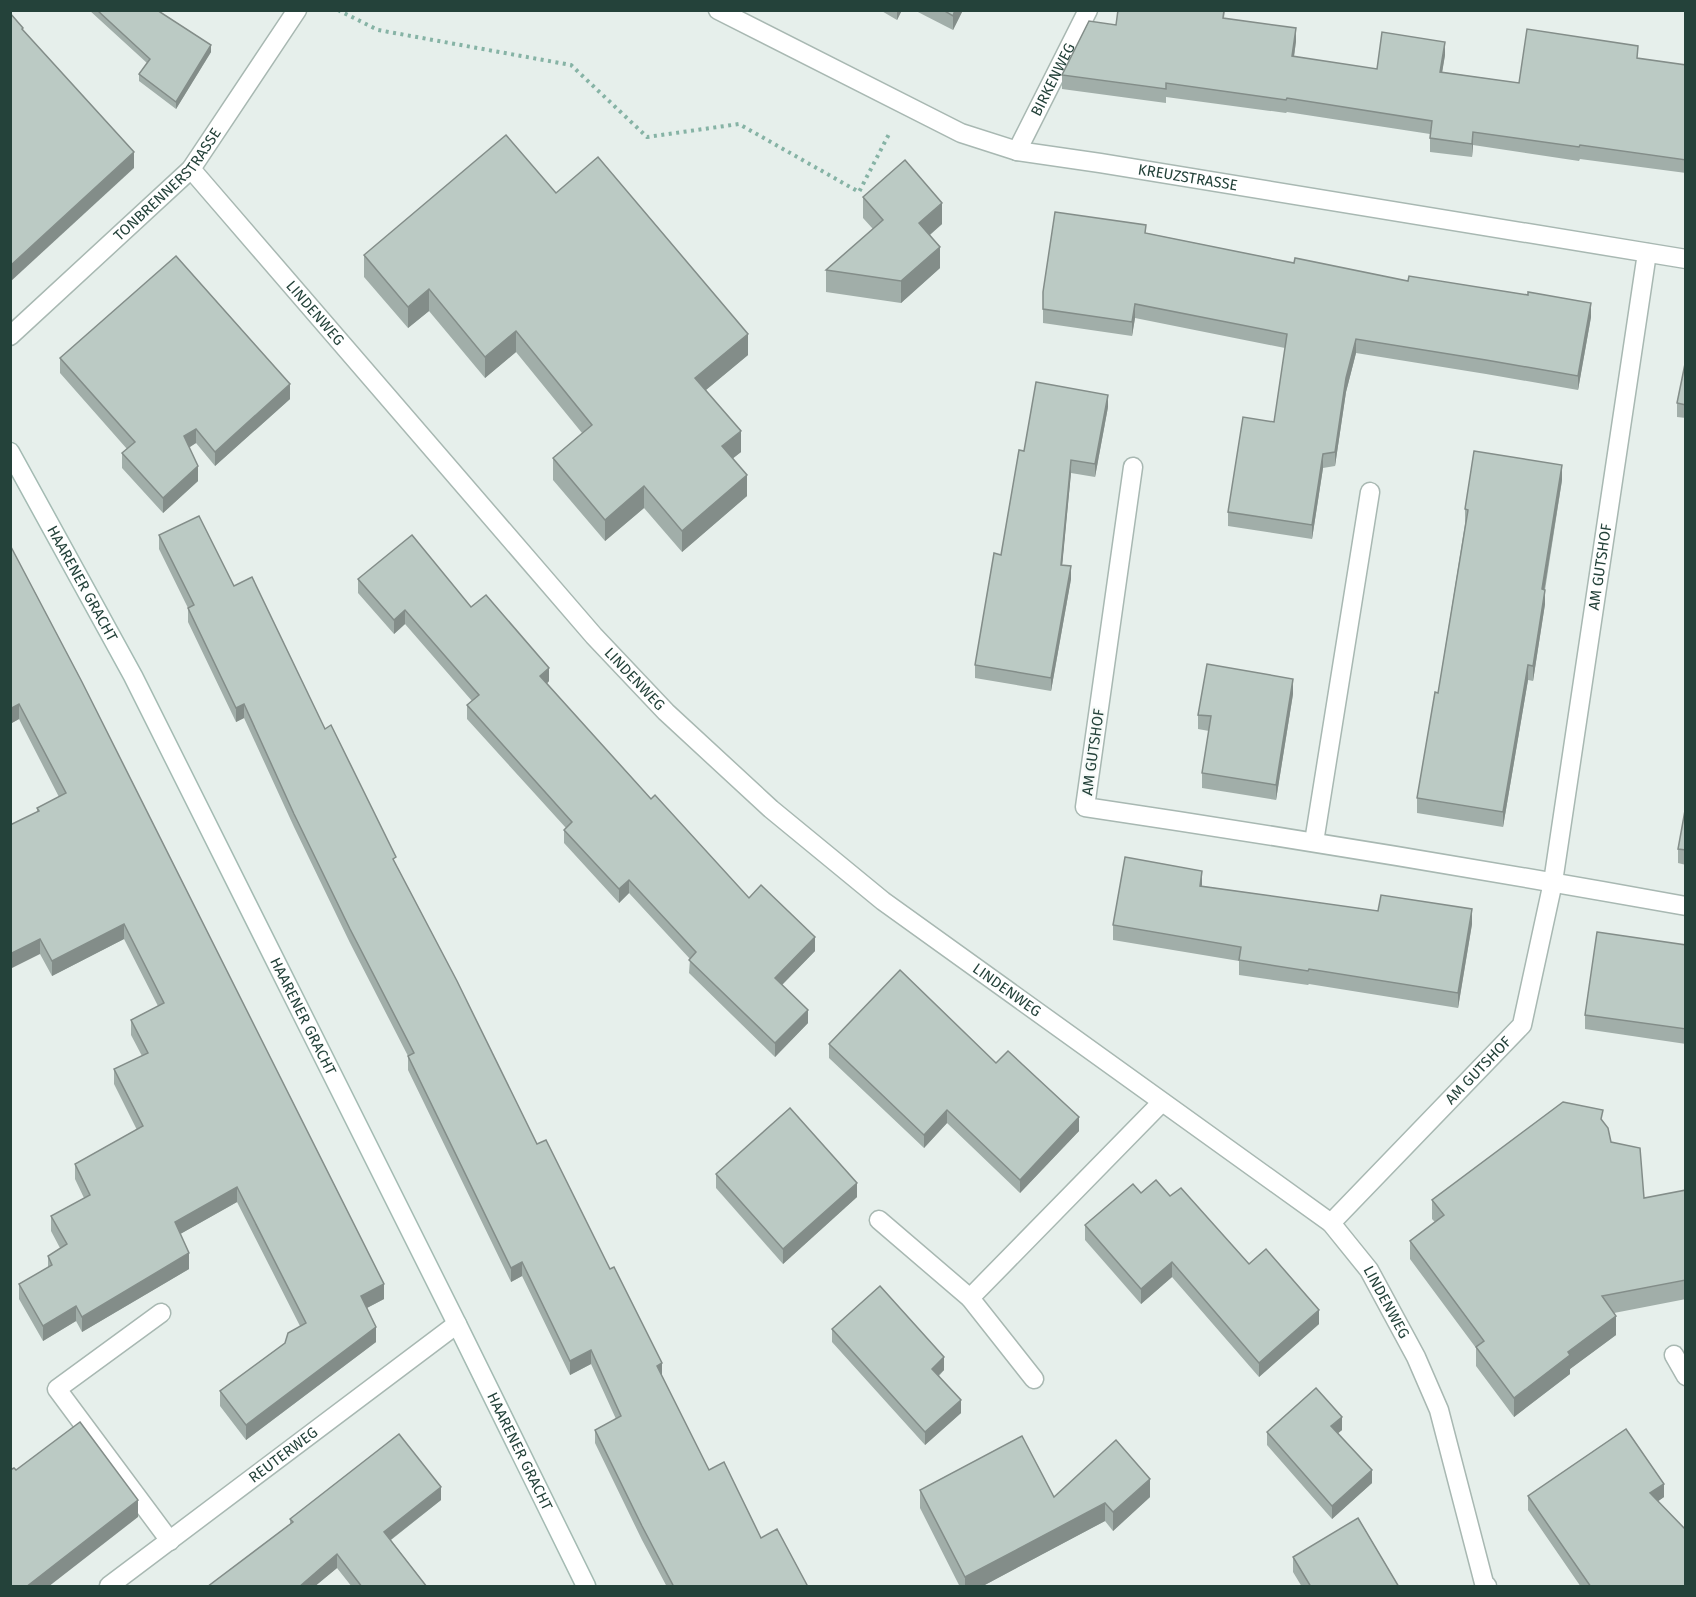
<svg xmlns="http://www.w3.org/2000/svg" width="1696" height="1597" viewBox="0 0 1696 1597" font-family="'Fira Sans',sans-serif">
<rect width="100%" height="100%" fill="#e6efeb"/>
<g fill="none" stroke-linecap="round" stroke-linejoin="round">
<g stroke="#a8b8b2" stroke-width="21">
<g id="service">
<path id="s1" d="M1017 151 1088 10"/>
<polyline points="879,1220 970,1298 1034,1379"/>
<polyline points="970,1298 1162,1102"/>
<polyline points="161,1313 57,1389 170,1541"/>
<polyline points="1674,1355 1686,1376"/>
</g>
</g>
<g stroke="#a8b8b2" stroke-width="21">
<g id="minor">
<path id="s2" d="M718 10 961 133 1017 151 1100 163 1686 259"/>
<path id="s3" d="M191 169 594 636 666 712 771 809 883 901 1331 1223 1369 1270 1416 1357 1439 1410 1484 1583 1487 1586"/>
<path id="s4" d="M10 336 191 169 297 10"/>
<path d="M1133 467 1085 807C1286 837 1486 870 1686 906"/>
<polyline points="1314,842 1370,492"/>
<path id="s5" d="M1331 1223 1522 1025 1553 882 1647 253"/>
<path id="s6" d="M109 1586 457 1324"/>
</g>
</g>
<g stroke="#a4bbb3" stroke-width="21">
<g id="secondary">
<path id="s7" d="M10 452 133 676 457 1324 586 1586"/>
</g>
</g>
<polyline stroke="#86b3a5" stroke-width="4" stroke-dasharray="3 4.5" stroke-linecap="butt" points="338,10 378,30 571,65 647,137 739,124 859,192 889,134"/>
<use href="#service" stroke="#fff" stroke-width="18"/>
<use href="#minor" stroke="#fff" stroke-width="18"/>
<use href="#secondary" stroke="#fff" stroke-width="18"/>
</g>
<g fill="#a1aea9">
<polygon points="89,10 157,10 211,52 176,109 139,81 139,74 147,63"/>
<polygon points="880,10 902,10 897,20"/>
<polygon points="914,10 963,10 953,30"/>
<polygon points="1118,10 1225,10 1224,18 1296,41 1294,57 1377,69 1445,55 1442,72 1519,83 1638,58 1686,65 1686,173 1580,159 1579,161 1473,145 1472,157 1430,152 1430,134 1287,112 1286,113 1166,97 1166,103 1062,89 1062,75 1116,25"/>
<polygon points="556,193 748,355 706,390 741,452 733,458 747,496 682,552 644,508 605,541 553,480 553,458 582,433 516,352 485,378 429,311 408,328 364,277 364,255"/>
<polygon points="863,197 942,224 930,235 940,268 901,303 826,292 826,270 873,229 863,218"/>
<polygon points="1146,233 1294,263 1591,317 1578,390 1486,374 1356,353 1346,392 1335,466 1323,468 1312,539 1228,526 1228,512 1274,422 1285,348 1135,318 1132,336 1043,323 1043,292"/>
<polygon points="60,358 290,399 215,466 196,443 189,447 198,481 163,513 122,468 122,453 127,449 60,373"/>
<polygon points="1686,359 1686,418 1677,417 1677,403"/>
<polygon points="1108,407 1095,477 1071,473 1062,565 1071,579 1051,691 975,678 975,665 1001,555"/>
<polygon points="1562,480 1545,590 1545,604 1533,681 1528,680 1503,827 1417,813 1417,798 1438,693 1465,524 1465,509"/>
<polygon points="159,535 234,586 325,729 396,865 537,1144 662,1377 709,1470 761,1538 807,1587 667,1587 642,1540 595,1443 595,1430 616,1419 591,1364 570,1375 522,1276 511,1282 408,1070 408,1056 350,943 294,827 244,718 236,722 188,622 188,608 159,549"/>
<polygon points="10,545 384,1299 367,1308 376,1342 246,1440 220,1406 220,1391 285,1343 300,1326 237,1202 180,1234 189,1269 82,1332 76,1321 43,1341 19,1299 19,1284 48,1268 48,1256 60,1248 51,1231 51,1216 84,1198 75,1179 75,1164 137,1130 114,1084 114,1069 142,1056 131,1035 131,1020 158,1006 124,939 52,976 40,954 37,808 59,797 19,719 10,724"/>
<polygon points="358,579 471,607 549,681 547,684 651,799 749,898 815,951 782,985 808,1023 775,1057 689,973 690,959 629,893 619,903 564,843 564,830 566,828 467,719 467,705 472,701 405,624 394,634 358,593"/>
<polygon points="1293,694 1276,800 1202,788 1202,773 1209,731 1198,729 1198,715"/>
<polygon points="1686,805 1686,865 1678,863 1678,849"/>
<polygon points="1202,886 1378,911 1472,924 1458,1008 1309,984 1308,985 1239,975 1239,961 1113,940 1113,925"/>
<polygon points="1686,945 1686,1044 1585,1029 1585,1015"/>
<polygon points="829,1044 996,1063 1079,1131 1020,1193 947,1123 924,1148 829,1058"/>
<polygon points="1603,1122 1611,1142 1644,1198 1686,1190 1686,1299 1614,1313 1616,1335 1570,1369 1570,1374 1514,1417 1476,1366 1476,1348 1410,1259 1410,1241 1435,1222 1432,1219 1432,1200"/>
<polygon points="716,1174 857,1197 783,1264 716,1188"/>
<polygon points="1141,1193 1170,1196 1319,1324 1259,1377 1172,1277 1141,1304 1085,1240 1085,1225"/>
<polygon points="832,1329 944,1370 939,1376 961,1413 925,1445 832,1342"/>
<polygon points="1342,1430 1338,1433 1372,1483 1332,1519 1267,1445 1267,1432"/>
<polygon points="920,1490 1054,1497 1150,1497 1113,1531 1105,1521 981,1587 960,1587 920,1508"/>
<polygon points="1528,1496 1664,1497 1658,1501 1686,1587 1581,1587 1528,1510"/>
<polygon points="441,1500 391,1540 427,1587 352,1587 337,1568 314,1587 207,1587 290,1524 290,1519"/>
<polygon points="1293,1557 1399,1587 1302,1587 1293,1572"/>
</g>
<g fill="#838d89">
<polygon points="897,10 902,10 897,20"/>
<polygon points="955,10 963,10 953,30 953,16"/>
<polygon points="1296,28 1296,41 1292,70 1292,56"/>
<polygon points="1445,42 1445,55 1440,85 1440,72"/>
<polygon points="211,45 211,52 176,109 176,102"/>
<polygon points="1473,132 1473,145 1472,157 1472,144"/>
<polygon points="134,152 134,168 10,282 10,266"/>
<polygon points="942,203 942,224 919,244 919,223"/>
<polygon points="940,247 940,268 901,303 901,281"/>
<polygon points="429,289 429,311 408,328 408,307"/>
<polygon points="1591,303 1591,317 1578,390 1578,376"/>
<polygon points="1135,304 1135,318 1132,336 1132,322"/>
<polygon points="516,331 516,352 485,378 485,357"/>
<polygon points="748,334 748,355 695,399 695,378"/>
<polygon points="1356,339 1356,353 1346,392 1335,466 1335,452 1346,378"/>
<polygon points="290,384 290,399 215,466 215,452"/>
<polygon points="1108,395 1108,407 1095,477 1095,464"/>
<polygon points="196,429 196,443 184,451 184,436"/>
<polygon points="741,431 741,452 722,467 722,446"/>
<polygon points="1323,454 1323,468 1312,539 1312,525"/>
<polygon points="1071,460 1071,473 1061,578 1061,565"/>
<polygon points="1562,465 1562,480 1542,604 1542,589"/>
<polygon points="198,466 198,481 163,513 163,498"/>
<polygon points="747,475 747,496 682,552 682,531"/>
<polygon points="644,486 644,508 605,541 605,520"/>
<polygon points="1071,566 1071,579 1051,691 1051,678"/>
<polygon points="1545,590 1545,604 1533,681 1533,666"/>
<polygon points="405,610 405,624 394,634 394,620"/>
<polygon points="1528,665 1528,680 1503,827 1503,812"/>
<polygon points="549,668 549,681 540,690 540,676"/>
<polygon points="1293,679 1293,694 1276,800 1276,785"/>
<polygon points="19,704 19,719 10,724 10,709"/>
<polygon points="244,704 244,718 236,722 236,708"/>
<polygon points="1202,871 1202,885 1200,900 1200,886"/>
<polygon points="629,880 629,893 619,903 619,889"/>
<polygon points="1472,909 1472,924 1458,1008 1458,993"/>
<polygon points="124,924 124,939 52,976 52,961"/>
<polygon points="815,937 815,951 775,992 775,978"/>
<polygon points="40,939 40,954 10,969 10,954"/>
<polygon points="808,1010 808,1023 775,1057 775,1043"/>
<polygon points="947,1110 947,1123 924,1148 924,1135"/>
<polygon points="1079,1117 1079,1131 1020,1193 1020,1180"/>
<polygon points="857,1183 857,1197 783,1264 783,1249"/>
<polygon points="237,1187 237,1202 175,1237 175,1222"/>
<polygon points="189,1253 189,1269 82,1332 82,1317"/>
<polygon points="522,1262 522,1276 511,1282 511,1268"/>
<polygon points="1172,1262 1172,1277 1141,1304 1141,1289"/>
<polygon points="384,1284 384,1299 361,1311 361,1296"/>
<polygon points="76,1306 76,1321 43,1341 43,1326"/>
<polygon points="1319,1310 1319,1324 1259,1377 1259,1363"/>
<polygon points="1616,1316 1616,1335 1570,1369 1570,1374 1514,1417 1514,1398 1568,1352"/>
<polygon points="376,1327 376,1342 246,1440 246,1425"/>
<polygon points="591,1350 591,1364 570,1375 570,1361"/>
<polygon points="944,1357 944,1370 932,1381 932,1369"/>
<polygon points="662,1363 662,1376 657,1366"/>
<polygon points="961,1400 961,1413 925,1445 925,1432"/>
<polygon points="1342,1417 1342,1430 1331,1439 1331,1426"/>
<polygon points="1372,1470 1372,1483 1332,1519 1332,1506"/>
<polygon points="1150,1479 1150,1497 1113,1531 1113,1512"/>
<polygon points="1664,1484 1664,1497 1650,1507 1650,1493"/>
<polygon points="441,1487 441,1500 384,1545 384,1532"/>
<polygon points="138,1500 138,1517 48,1587 26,1587"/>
<polygon points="1105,1503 1105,1521 981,1587 965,1587 965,1577"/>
<polygon points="337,1554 337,1568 314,1587 299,1587"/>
</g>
<g fill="#bbcac4" stroke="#838d89" stroke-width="1.5">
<polygon points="97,10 157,10 211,45 176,102 139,74 150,59"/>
<polygon points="943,10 955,10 953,16"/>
<polygon points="1118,10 1224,10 1223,18 1296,28 1292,56 1377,69 1382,32 1445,42 1440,72 1519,83 1527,29 1638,46 1637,58 1686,65 1686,160 1580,145 1579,147 1473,132 1472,144 1430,138 1432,121 1287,98 1286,100 1166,83 1166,89 1062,75 1089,21 1116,25"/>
<polygon points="10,13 23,28 22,29 134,152 10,266"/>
<polygon points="506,135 556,193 598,157 748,334 695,378 741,431 722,446 747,475 682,531 644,486 605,520 553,458 592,425 516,331 485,357 429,289 408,307 364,255"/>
<polygon points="905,160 942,203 919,223 940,247 901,281 826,270 883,220 863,197"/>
<polygon points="1055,212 1146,225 1145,233 1294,263 1295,258 1408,281 1409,276 1528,295 1528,292 1591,303 1578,376 1486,360 1356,339 1346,378 1335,452 1323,454 1312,525 1228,512 1243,417 1274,422 1287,334 1135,304 1132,322 1043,309 1043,292"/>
<polygon points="176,256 290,384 215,452 196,429 184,436 198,466 163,498 122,453 135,442 60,358"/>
<polygon points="1686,359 1686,405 1677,403"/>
<polygon points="1036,382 1108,395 1095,464 1071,460 1061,565 1071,566 1051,678 975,665 994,553 1001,555 1019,450 1024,451"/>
<polygon points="1474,451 1562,465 1542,589 1545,590 1533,666 1528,665 1503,812 1417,798 1435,692 1438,693 1468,510 1465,509"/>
<polygon points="199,516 234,586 252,577 325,729 331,725 396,857 393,859 457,981 537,1144 546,1140 610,1269 614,1267 662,1363 657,1366 709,1470 724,1462 761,1538 777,1529 807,1585 804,1587 674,1587 642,1526 595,1430 621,1416 591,1350 570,1361 522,1262 511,1268 408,1056 414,1053 350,929 294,814 244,704 236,708 188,608 194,605 159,535"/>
<polygon points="412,535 471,607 486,595 549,668 540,676 651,799 655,795 749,898 761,885 815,937 775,978 808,1010 775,1043 689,960 696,952 629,880 619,889 564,830 572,822 467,705 479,695 405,610 394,620 358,579"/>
<polygon points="10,545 82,682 384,1284 361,1296 376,1327 246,1425 220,1391 285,1343 288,1333 306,1323 237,1187 175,1222 189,1253 82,1317 76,1306 43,1326 19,1284 52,1265 48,1256 67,1244 51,1216 90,1195 75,1164 143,1126 114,1069 148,1053 131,1020 164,1003 124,924 52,961 40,939 10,954 10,825 39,811 37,808 66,793 19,704 10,709"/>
<polygon points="1207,664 1293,679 1276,785 1202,773 1211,716 1198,715"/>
<polygon points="1686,805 1686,850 1678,849"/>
<polygon points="1125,857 1202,871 1200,886 1378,911 1381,895 1472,909 1458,993 1309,969 1308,971 1239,960 1241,947 1113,925"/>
<polygon points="1597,932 1686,945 1686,1029 1585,1015"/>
<polygon points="900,970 996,1063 1008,1051 1079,1117 1020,1180 947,1110 924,1135 829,1044"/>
<polygon points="1563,1102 1603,1110 1601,1119 1608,1128 1611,1142 1640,1148 1644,1198 1686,1190 1686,1280 1602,1296 1616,1316 1568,1352 1570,1355 1514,1398 1476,1347 1484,1341 1410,1241 1444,1215 1432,1200"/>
<polygon points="790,1108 857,1183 783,1249 716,1174"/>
<polygon points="1156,1180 1170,1196 1181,1188 1249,1264 1266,1249 1319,1310 1259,1363 1172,1262 1141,1289 1085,1225 1133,1184 1141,1193"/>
<polygon points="880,1286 944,1357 932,1369 961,1400 925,1432 832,1329"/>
<polygon points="1316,1388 1342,1417 1331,1426 1372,1470 1332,1506 1267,1432"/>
<polygon points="80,1422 138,1500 26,1587 10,1587 10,1470 14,1468 16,1470"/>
<polygon points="1626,1429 1664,1484 1650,1493 1686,1530 1686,1587 1591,1587 1528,1496"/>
<polygon points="399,1434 441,1487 384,1532 427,1587 362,1587 337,1554 299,1587 207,1587 293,1522 290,1519"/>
<polygon points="1022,1436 1054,1497 1116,1440 1150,1479 1113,1512 1105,1503 965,1577 920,1490"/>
<polygon points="1358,1518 1399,1587 1311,1587 1293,1557"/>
</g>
<g text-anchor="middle" stroke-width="4.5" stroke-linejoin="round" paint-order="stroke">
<g font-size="15" fill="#24423a" stroke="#f7fbf9">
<text dy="5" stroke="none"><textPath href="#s1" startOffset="80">BIRKENWEG</textPath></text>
<text dy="5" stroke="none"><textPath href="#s2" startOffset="504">KREUZSTRASSE</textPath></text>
<text dy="5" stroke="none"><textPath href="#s4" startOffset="219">TONBRENNERSTRASSE</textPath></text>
<text dy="5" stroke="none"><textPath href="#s3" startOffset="190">LINDENWEG</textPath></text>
<text dy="5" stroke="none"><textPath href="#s5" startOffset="740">AM GUTSHOF</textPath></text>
<text dy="5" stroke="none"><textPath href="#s7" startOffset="150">HAARENER GRACHT</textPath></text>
<text dy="5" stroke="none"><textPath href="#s3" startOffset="676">LINDENWEG</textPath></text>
<text transform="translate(1093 752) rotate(-82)" y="5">AM GUTSHOF</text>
<text dy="5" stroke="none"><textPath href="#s3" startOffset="1162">LINDENWEG</textPath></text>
<text dy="5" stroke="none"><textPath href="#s7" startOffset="636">HAARENER GRACHT</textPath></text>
<text dy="5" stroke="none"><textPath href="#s5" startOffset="212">AM GUTSHOF</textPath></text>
<text dy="5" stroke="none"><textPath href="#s3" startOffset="1658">LINDENWEG</textPath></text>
<text dy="5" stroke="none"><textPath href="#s7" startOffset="1122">HAARENER GRACHT</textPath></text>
<text dy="5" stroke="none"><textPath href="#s6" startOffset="218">REUTERWEG</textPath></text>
</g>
</g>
<rect width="1696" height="1597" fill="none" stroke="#24423a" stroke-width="24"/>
</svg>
